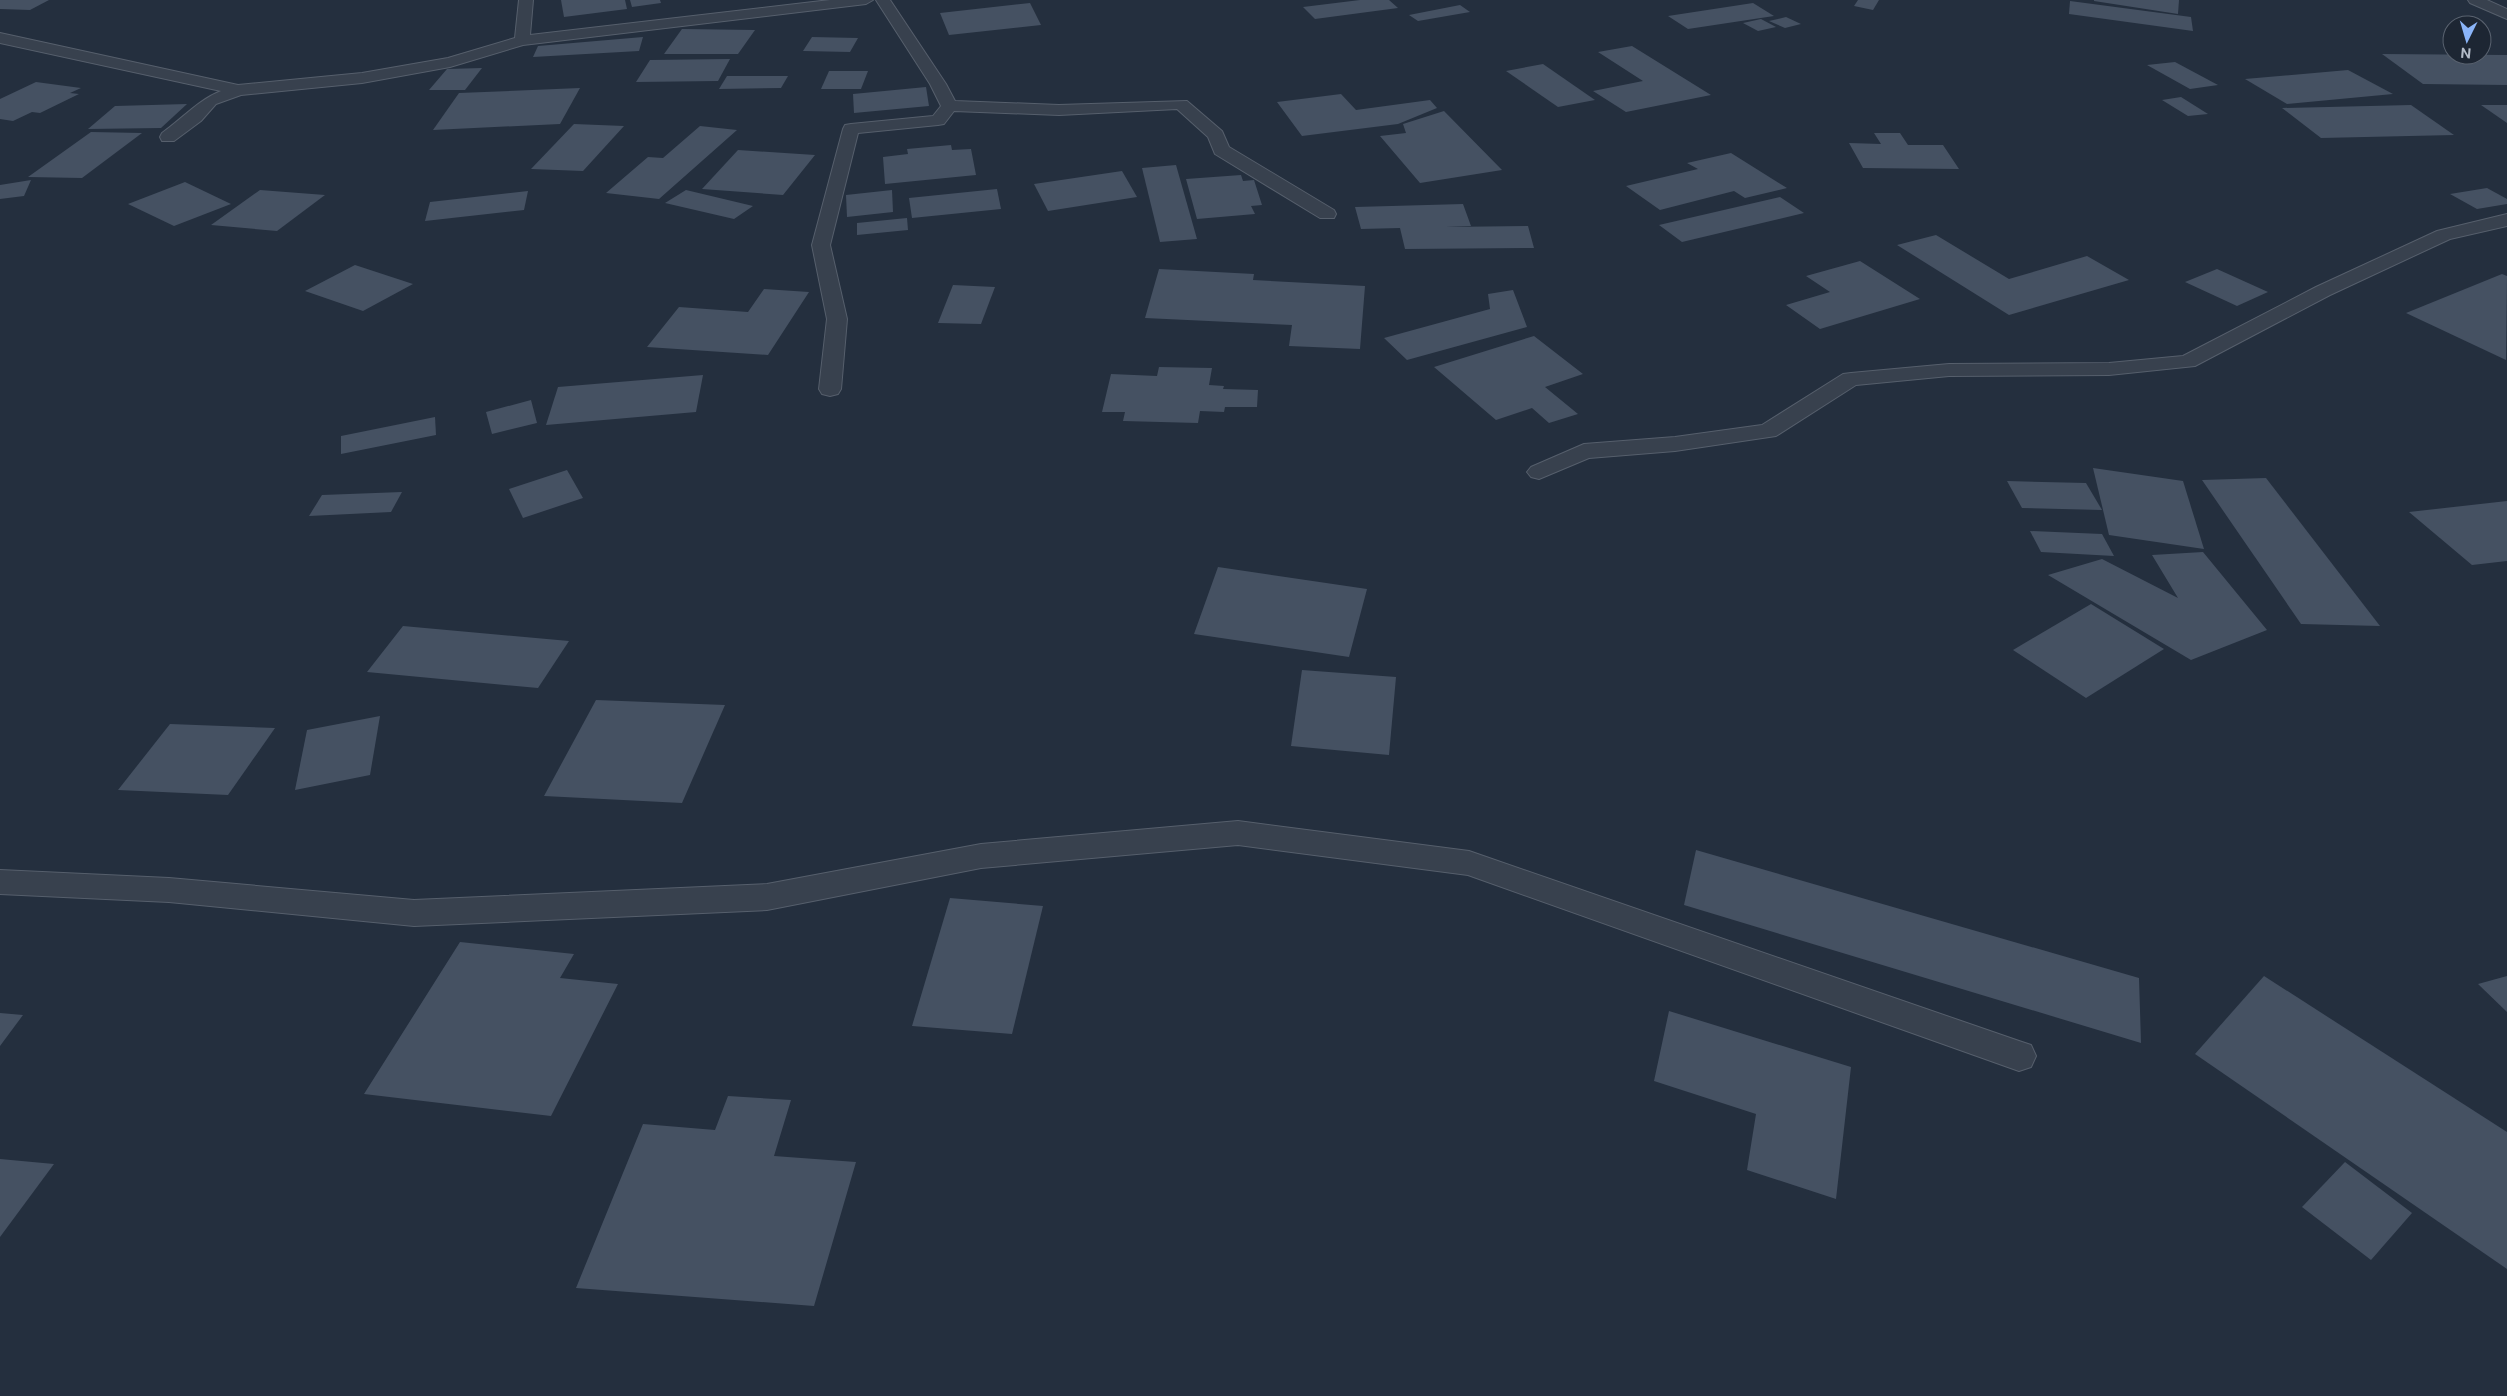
<svg xmlns="http://www.w3.org/2000/svg" width="2507" height="1396" viewBox="0 0 2507 1396" font-family="'Public Sans',sans-serif">
<rect width="100%" height="100%" fill="#242f3e"/>
<g fill="#455162">
<polygon points="0,0 49,0 30,10 0,9"/>
<polygon points="561,0 625,0 627,9 564,17"/>
<polygon points="630,0 660,0 661,3 632,7"/>
<polygon points="1360,0 1389,0 1398,8 1315,19 1303,7"/>
<polygon points="1858,0 1879,0 1873,10 1854,6"/>
<polygon points="2094,0 2179,0 2178,14 2094,1"/>
<polygon points="2070,1 2191,17 2193,31 2069,14"/>
<polygon points="1030,3 1041,25 949,35 940,13"/>
<polygon points="1753,3 1774,16 1688,29 1668,16"/>
<polygon points="1460,5 1470,12 1418,21 1409,15"/>
<polygon points="1786,17 1801,24 1785,28 1769,21"/>
<polygon points="1761,19 1776,27 1758,31 1743,23"/>
<polygon points="682,29 755,30 738,54 664,54"/>
<polygon points="643,37 639,51 533,57 538,46"/>
<polygon points="812,37 858,38 850,52 803,51"/>
<polygon points="1632,46 1711,95 1626,112 1593,91 1643,81 1598,52"/>
<polygon points="2382,54 2507,55 2507,85 2423,84"/>
<polygon points="730,59 718,81 636,82 650,60"/>
<polygon points="2175,62 2218,85 2190,89 2147,65"/>
<polygon points="1543,64 1595,100 1558,107 1506,71"/>
<polygon points="482,68 465,90 429,90 447,69"/>
<polygon points="2348,70 2393,94 2287,104 2245,79"/>
<polygon points="829,71 868,71 861,89 821,89"/>
<polygon points="727,76 788,76 781,88 719,89"/>
<polygon points="36,82 81,88 70,93 79,94 40,113 32,112 13,121 0,119 0,99"/>
<polygon points="926,87 929,106 854,113 853,94"/>
<polygon points="580,88 560,124 433,130 459,93"/>
<polygon points="1341,94 1356,110 1430,100 1437,108 1398,124 1302,136 1277,102"/>
<polygon points="2181,97 2208,114 2188,116 2162,100"/>
<polygon points="187,104 161,128 88,129 115,106"/>
<polygon points="2411,105 2454,135 2321,138 2282,108"/>
<polygon points="2481,105 2507,105 2507,123"/>
<polygon points="1444,111 1502,170 1420,183 1380,136 1406,133 1403,124"/>
<polygon points="574,124 624,126 583,171 531,169"/>
<polygon points="700,126 737,130 659,199 606,193 648,157 663,158"/>
<polygon points="91,132 142,133 82,178 28,177"/>
<polygon points="1874,133 1900,133 1908,145 1943,145 1959,169 1863,168 1849,143 1881,144"/>
<polygon points="951,145 952,150 971,149 976,175 885,184 883,157 908,154 907,149"/>
<polygon points="738,150 815,155 783,195 702,189"/>
<polygon points="1731,153 1787,188 1745,198 1734,191 1660,210 1626,186 1698,169 1687,163"/>
<polygon points="1176,165 1197,239 1160,242 1142,168"/>
<polygon points="1122,171 1137,197 1048,211 1034,184"/>
<polygon points="1241,175 1243,181 1254,180 1262,205 1251,206 1255,214 1197,219 1186,179"/>
<polygon points="31,180 24,196 0,199 0,185"/>
<polygon points="185,182 231,204 174,226 128,204"/>
<polygon points="2487,188 2507,199 2507,204 2477,209 2450,194"/>
<polygon points="997,189 1001,209 912,218 909,198"/>
<polygon points="260,190 325,195 277,231 211,225"/>
<polygon points="686,190 753,206 734,219 665,203"/>
<polygon points="892,190 893,212 847,217 846,195"/>
<polygon points="528,191 524,210 425,221 430,202"/>
<polygon points="1780,197 1804,213 1682,242 1659,225"/>
<polygon points="1463,204 1471,226 1446,227 1528,226 1534,248 1405,249 1400,228 1361,229 1355,207"/>
<polygon points="907,218 908,230 857,235 857,223"/>
<polygon points="1936,235 2009,279 2087,256 2129,280 2009,315 1897,245"/>
<polygon points="1860,261 1920,299 1820,329 1786,305 1830,292 1806,276"/>
<polygon points="355,265 413,284 363,311 305,291"/>
<polygon points="1159,269 1254,274 1253,280 1365,286 1360,349 1289,346 1292,325 1145,318"/>
<polygon points="2217,269 2268,292 2237,306 2185,282"/>
<polygon points="2502,274 2507,276 2506,360 2406,313"/>
<polygon points="953,285 995,287 981,324 938,323"/>
<polygon points="764,289 809,292 768,355 647,347 679,307 748,312"/>
<polygon points="1513,290 1527,327 1407,360 1384,338 1490,309 1488,294"/>
<polygon points="1534,336 1583,374 1545,387 1578,414 1549,423 1532,408 1496,420 1434,367"/>
<polygon points="1159,367 1212,368 1209,385 1224,386 1223,389 1258,390 1257,407 1225,407 1224,412 1200,411 1198,423 1123,421 1125,412 1102,412 1111,374 1157,376"/>
<polygon points="703,375 696,412 546,425 558,387"/>
<polygon points="531,400 537,423 492,434 486,412"/>
<polygon points="435,417 436,435 341,454 341,436"/>
<polygon points="2093,468 2183,481 2204,549 2109,535"/>
<polygon points="567,470 583,498 523,518 509,489"/>
<polygon points="2266,478 2380,626 2301,624 2202,480"/>
<polygon points="2007,481 2086,483 2102,510 2022,508"/>
<polygon points="402,492 391,512 309,516 322,495"/>
<polygon points="2507,501 2507,561 2472,565 2409,512"/>
<polygon points="2030,531 2102,534 2114,556 2041,552"/>
<polygon points="2203,552 2267,630 2191,660 2048,575 2102,559 2178,598 2152,555"/>
<polygon points="1218,567 1367,589 1349,657 1194,634"/>
<polygon points="2091,604 2164,649 2086,698 2013,650"/>
<polygon points="403,626 569,641 538,688 367,672"/>
<polygon points="1302,670 1396,677 1389,755 1291,746"/>
<polygon points="596,700 725,705 682,803 544,796"/>
<polygon points="380,716 370,775 295,790 307,730"/>
<polygon points="170,724 275,728 228,795 118,790"/>
<polygon points="1696,850 2139,978 2141,1043 1684,905"/>
<polygon points="950,898 1043,906 1012,1034 912,1026"/>
<polygon points="460,942 574,954 560,978 618,984 551,1116 364,1094"/>
<polygon points="2264,976 2507,1132 2507,1269 2195,1054"/>
<polygon points="2507,976 2507,1012 2478,984"/>
<polygon points="1669,1011 1851,1067 1836,1199 1747,1170 1756,1114 1654,1081"/>
<polygon points="0,1013 23,1015 0,1046"/>
<polygon points="728,1096 791,1100 774,1156 856,1162 814,1306 576,1288 643,1124 715,1130"/>
<polygon points="0,1159 54,1164 0,1237"/>
<polygon points="2345,1162 2412,1213 2371,1260 2302,1207"/>
</g>
<g fill="none" stroke-linecap="round" stroke-linejoin="round">
<g stroke="#565f6c" stroke-width="2">
<g id="minor">
<path d="M519 0H533L530 35 830 0H873L866 4 523 45 450 67 362 83 241 95 216 104 201 121 174 141H162L160 137 162 133C182 119 198 100 221 91L0 43V33L238 85 362 73 448 58 515 38Z"/>
<polygon points="876,0 890,0 946,84 955,101 1059,105 1187,101 1222,131 1229,147 1334,210 1336,214 1334,218 1320,218 1215,154 1208,137 1177,109 1059,115 954,111 944,124 938,125 858,133 830,245 847,319 841,389 838,394 830,396 822,394 819,389 827,319 812,245 843,129 845,125 851,124 933,116 941,106 930,84"/>
<polygon points="2468,0 2487,0 2507,9 2507,19 2470,3"/>
<polygon points="2507,214 2507,226 2450,239 2330,295 2195,366 2109,375 1949,376 1856,385 1776,436 1675,451 1589,458 1539,479 1531,477 1527,472 1531,467 1584,444 1675,437 1762,425 1843,374 1851,373 1949,364 2109,363 2183,356 2316,287 2437,231"/>
<polygon points="1238,821 1469,851 2019,1041 2031,1045 2036,1056 2031,1067 2019,1071 1468,875 1238,845 981,868 767,910 414,926 169,902 0,894 0,870 169,878 414,900 767,884 981,844"/>
</g>
</g>
<use href="#minor" fill="#38414e" fill-rule="evenodd"/>
</g>
<g transform="translate(2467 40) rotate(185)"><circle r="24" fill="#1d2633" stroke="#59626f"/>
<path d="M0-4L9 19L0 12L-9 19Z" fill="#8ab4f8"/>
<text y="-8" font-size="14" font-weight="bold" text-anchor="middle" fill="#b4bcc9">N</text>
</g>
</svg>
